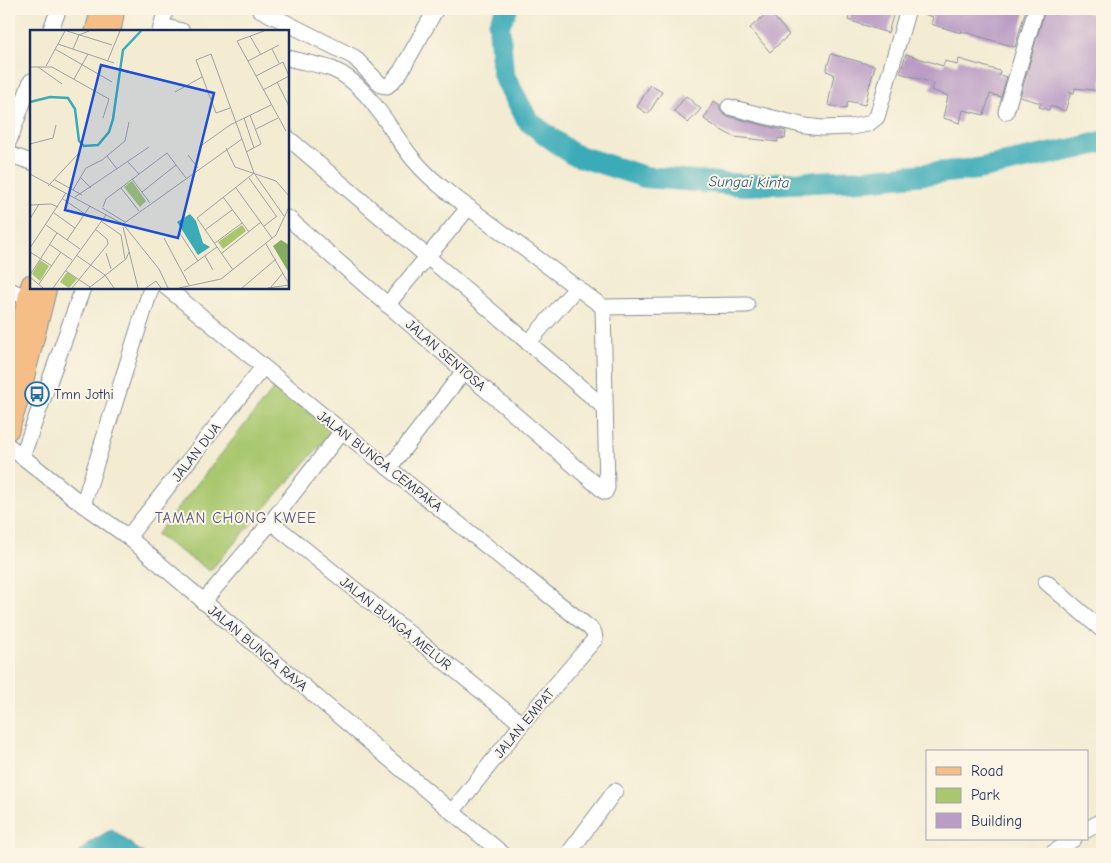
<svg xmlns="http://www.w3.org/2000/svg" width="1111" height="863" viewBox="0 0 1111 863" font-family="'Comic Neue',sans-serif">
<rect width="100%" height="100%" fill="#fcf5e5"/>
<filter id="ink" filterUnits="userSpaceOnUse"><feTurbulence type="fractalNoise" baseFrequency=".02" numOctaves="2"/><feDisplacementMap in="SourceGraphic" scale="10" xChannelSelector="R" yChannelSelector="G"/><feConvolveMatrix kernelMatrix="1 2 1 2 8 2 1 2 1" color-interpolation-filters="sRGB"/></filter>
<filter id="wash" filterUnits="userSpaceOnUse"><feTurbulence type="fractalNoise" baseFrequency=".0096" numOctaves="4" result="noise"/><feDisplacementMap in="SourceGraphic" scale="20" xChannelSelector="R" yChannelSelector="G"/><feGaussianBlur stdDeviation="1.12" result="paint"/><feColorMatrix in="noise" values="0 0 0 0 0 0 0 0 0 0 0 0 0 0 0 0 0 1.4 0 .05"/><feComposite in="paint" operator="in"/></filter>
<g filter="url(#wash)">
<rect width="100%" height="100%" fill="#f3ecd3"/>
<polygon fill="#a9c76e" stroke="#627b66" points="276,386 332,432 210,571 156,535"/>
<polygon fill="#3babb8" stroke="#2b6d8b" points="112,829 144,854 77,854 90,842"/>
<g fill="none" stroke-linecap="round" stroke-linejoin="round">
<polyline stroke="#3babb8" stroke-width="22" points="507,9 499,24 503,74 528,121 572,154 645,177 744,185 864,180 977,169 1078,148 1102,142"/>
</g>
<g id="blocks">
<g fill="#ba9dc5">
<polygon points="852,9 883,9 894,12 888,33 848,20"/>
<polygon points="917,9 1026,9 1015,47 961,31 961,33 931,24 933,17 917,12"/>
<polygon points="1045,9 1074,9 1089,13 1102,15 1102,91 1075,88 1074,93 1071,92 1065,111 1050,106 1049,110 1039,107 1041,103 1020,97"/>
<polygon points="769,11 789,35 770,52 750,28"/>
<polygon points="831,54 875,66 870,84 870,83 865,105 848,101 846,109 828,105 834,74 826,71"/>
<polygon points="906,54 943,66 945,61 957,65 959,59 1000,71 999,75 1007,77 1001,97 990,94 984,115 963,110 960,123 943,118 948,96 931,90 933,83 900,73"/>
<polygon points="650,85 662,92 648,114 637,107"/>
<polygon points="686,96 701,109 688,123 674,111"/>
<polygon points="714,101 720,105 720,110 723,114 727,116 786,131 785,139 778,138 778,142 744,138 734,137 719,129 704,119"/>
</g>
</g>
</g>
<g filter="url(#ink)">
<use href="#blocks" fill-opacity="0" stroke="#878e98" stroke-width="1"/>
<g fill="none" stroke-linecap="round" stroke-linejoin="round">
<g stroke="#878e98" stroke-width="17">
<g id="minor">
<polyline points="259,9 354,57 381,85 387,86 392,82 401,71 436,9"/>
<polyline points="162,26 182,31"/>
<polyline points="50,31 59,9"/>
<polyline points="160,31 166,9"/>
<path d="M288 58C302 62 318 64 332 69 369 84 389 130 413 159 424 172 436 183 449 193L603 307 747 305"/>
<polyline points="729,107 805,126 822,128 851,127 868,124 877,117 908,9"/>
<polyline points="1006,112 1036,9"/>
<polyline points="288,138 605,408"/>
<polyline points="9,141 31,81"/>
<polyline points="9,154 31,162"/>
<polyline points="288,218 464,371 605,492 607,488 603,307"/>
<polyline points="167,288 342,431 591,629 594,633 595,639 522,724 452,812"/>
<polyline points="9,290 37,301"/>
<polyline points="387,305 469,207"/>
<polyline points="528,343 577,287"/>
<polyline points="9,446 83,505 128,537 452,812 503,854"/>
<polyline points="22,457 83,288"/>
<polyline points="389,468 464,371"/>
<polyline points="83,505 151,288"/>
<polyline points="271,522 522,724"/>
<polyline points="128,537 263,367"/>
<polyline points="1046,582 1102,630"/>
<polyline points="203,602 271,522 342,431"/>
<polyline points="1087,830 1102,820"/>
<polyline points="568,854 615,791"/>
<polyline points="1051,854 1074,839"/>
</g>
</g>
<g stroke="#878e98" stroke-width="21">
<g id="major">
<polyline points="95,31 101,9"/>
<polyline points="111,31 115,9"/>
<polyline points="9,378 31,284"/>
<polyline points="9,430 19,399 47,288"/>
</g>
</g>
<use href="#minor" stroke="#fff" stroke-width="15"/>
<use href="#major" stroke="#f6be87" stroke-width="19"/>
</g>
</g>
<defs>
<g id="bus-ring" transform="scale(1.25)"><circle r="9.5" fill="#fcf5e5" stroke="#1f6fb2" stroke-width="1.5"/><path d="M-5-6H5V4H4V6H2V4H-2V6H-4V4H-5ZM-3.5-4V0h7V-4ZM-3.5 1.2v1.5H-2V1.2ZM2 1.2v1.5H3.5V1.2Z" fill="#1f6fb2"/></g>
</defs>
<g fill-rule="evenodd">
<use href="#bus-ring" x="37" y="394"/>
</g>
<g text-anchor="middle" stroke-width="4" stroke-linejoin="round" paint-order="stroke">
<g font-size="14" fill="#1b2f5e" stroke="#fcf5e5">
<text transform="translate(446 355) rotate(41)" y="5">JALAN SENTOSA</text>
<text transform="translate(196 452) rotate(-52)" y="5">JALAN DUA</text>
<text transform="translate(380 461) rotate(38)" y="5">JALAN BUNGA CEMPAKA</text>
<text transform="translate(396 623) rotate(39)" y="5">JALAN BUNGA MELUR</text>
<text transform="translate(258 648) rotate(40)" y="5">JALAN BUNGA RAYA</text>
<text transform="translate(524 723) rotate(-50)" y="5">JALAN EMPAT</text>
</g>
<g font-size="14" fill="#1b2f5e" stroke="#fcf5e5" text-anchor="start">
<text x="54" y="399">Tmn Jothi</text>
</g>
<g font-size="15" font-style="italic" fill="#265a7e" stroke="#fcf5e5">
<text transform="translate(749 182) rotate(1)" y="5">Sungai Kinta</text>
</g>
<g font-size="15" letter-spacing="1" fill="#535682" stroke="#fcf5e5">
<text x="236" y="523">TAMAN CHONG KWEE</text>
</g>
</g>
<g transform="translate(30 30)">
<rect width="259" height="259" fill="#f3ecd3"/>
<path d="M102 151 116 171 110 177 94 157ZM212 195 216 201 193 219 188 212ZM10 230 19 236 10 251 2 244ZM37 242 47 249 39 258 30 252Z" fill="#a9c76e"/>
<path d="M251 210 259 215V243L243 216Z" fill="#86ac61"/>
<path d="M160 184 166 191 173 213 180 217 168 225 147 192Z" fill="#3babb8"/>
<path fill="none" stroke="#3babb8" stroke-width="2.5" d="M0 72 20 67 38 68 45 79 49 111 54 116 68 115 79 102 83 89 93 20 111 1"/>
<path fill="none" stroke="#9da0a4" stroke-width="1" d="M37 1 82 15M234 1 207 11 256 101M220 6 231 25M28 14 84 33M25 19 82 52M43 19 49 5 59 1M242 19 249 33M78 30 90 1M218 31 249 15M16 36 35 1M1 37H22L79 69 73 88M8 37 32 54M226 46 253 32 259 46M44 49 58 24M247 52 259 76M233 60 259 46M145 62 172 47M200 78 186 83 166 30 181 24 212 109 224 143 254 186M214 88 224 118M226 99 248 88M0 114 23 108 26 95M172 115 200 95 241 75M196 118 205 137 246 151 259 166M216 122 231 114 220 85M158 125 168 138M77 126 87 139M98 132 109 144M0 144 93 194 129 239 138 258M50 147 61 158M219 148 247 187M102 149 120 173M25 150 52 165M18 156 49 123M91 158 109 181M206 158 242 208M43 160 56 138 72 130 95 111 99 92M112 162 146 135M45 167 119 117M193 167 219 202M33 169 55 184M0 175 21 174 28 177M73 177 76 169 137 123 156 148M72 178 95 192M24 183 45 198M0 189 9 174M71 191 91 205 95 229M93 194 212 109M16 195 50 219M234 196 247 186M93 197 108 258M175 200 202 180M149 202 168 231M134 208 159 255M37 210 60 176M185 213 212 193M19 214 42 230M236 214 259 254M0 218 36 163M0 222 22 236M76 223 81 239M192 223 231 192M46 225 75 245 84 258M175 226 183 240M203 240 167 188 224 143M36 241 60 257M154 241 187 217M0 245 27 203M0 247 13 258M9 254 31 222M241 257 253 243M23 258 76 185M42 258 78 214 77 209 65 199M59 258 96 229 99 222M116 258 126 251 131 258M149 258 191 249 246 205 259 177M212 258 246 229M238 258 259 255"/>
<path fill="#1d4ed8" fill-opacity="0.15" stroke="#1d4ed8" stroke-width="2.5" d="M71 35 184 63 148 208 35 180Z"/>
<rect width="259" height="259" fill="none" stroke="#1b2f5e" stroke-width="2.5"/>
</g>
<rect width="1111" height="863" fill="none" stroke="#fcf5e5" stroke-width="30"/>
<rect x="926" y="750" width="162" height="90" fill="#fcf5e5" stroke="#a2a6af"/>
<rect x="936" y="767" width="25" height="8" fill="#f6be87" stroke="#a2a6af"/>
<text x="971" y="776" font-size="15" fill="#1b2f5e">Road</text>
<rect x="936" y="788" width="25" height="15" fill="#a9c76e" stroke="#a2a6af"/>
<text x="971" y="800" font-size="15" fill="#1b2f5e">Park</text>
<rect x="936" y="813" width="25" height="15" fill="#ba9dc5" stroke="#a2a6af"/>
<text x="971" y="826" font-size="15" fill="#1b2f5e">Building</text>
</svg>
